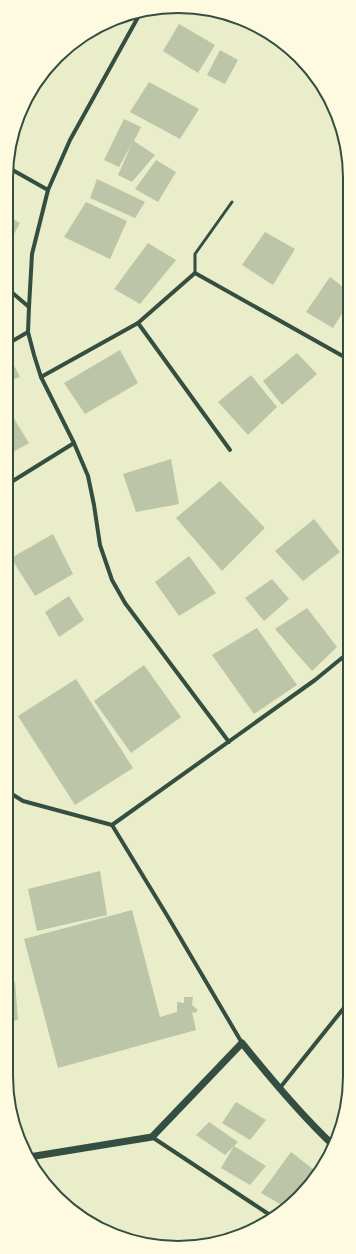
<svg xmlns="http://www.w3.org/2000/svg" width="356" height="1254" viewBox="0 0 356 1254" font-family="Poppins,sans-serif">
<rect width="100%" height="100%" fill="#e9edc9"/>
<g fill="#bcc5a7">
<polygon points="179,24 215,45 198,73 163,51"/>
<polygon points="220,50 238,60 225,84 207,75"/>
<polygon points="149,82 199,109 180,139 130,112"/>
<polygon points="124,119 141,127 134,141 155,155 132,182 118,175 132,143 119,167 104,160"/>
<polygon points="156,160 176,172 158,202 135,189"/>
<polygon points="97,179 145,202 135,218 90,198"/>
<polygon points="86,202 127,221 110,259 64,237"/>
<polygon points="9,217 20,223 9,243"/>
<polygon points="265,232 295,249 273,285 242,265"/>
<polygon points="148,243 176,260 140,304 114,289"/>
<polygon points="330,277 348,291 348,304 333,328 306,312"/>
<polygon points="120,350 138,383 85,414 64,383"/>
<polygon points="297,353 317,374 282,405 263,381"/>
<polygon points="9,356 20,377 8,381"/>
<polygon points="251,375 277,407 248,435 218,402"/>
<polygon points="8,409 29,443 8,455"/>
<polygon points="171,459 179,504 136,512 123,474"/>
<polygon points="220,481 265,528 222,571 176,518"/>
<polygon points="314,519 340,552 303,581 275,551"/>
<polygon points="53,534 73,574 35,596 11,558"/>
<polygon points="189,556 216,593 179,616 155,582"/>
<polygon points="272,579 289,599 264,621 245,598"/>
<polygon points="69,596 84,620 59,637 45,612"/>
<polygon points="307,608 337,647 312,671 275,629"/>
<polygon points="257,628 297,685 254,714 212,655"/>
<polygon points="144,665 181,717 131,753 94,701"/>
<polygon points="76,679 133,768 75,805 18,716"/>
<polygon points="100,871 107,915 37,931 28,889"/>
<polygon points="132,910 160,1017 177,1012 177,1002 184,1003 184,997 193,997 192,1005 198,1010 195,1013 192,1012 196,1030 58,1068 24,939"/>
<polygon points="15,982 18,1020 6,1022 6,983"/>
<polygon points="236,1102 266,1120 250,1140 222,1123"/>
<polygon points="209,1122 238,1142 234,1146 266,1166 250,1185 221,1168 234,1146 225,1155 196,1135"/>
<polygon points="291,1152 318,1173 287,1208 261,1193"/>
</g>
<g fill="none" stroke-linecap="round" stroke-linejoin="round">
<polyline stroke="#344e41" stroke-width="3" points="195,273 195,254 232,202"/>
<g stroke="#344e41" stroke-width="4">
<polyline points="142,10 70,140 48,190 32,254 29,307 28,332 34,355 41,377 74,443 88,476 94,505 100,545 112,580 125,603 229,742"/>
<polyline points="9,168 48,190"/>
<polyline points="9,290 29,307"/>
<polyline points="138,323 230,450"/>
<polyline points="9,343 28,332"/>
<polyline points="41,377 138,323 195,273 348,359"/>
<polyline points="8,484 74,443"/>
<polyline points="7,791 23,801 112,825 315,680 348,653"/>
<polyline points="112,825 168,917 242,1043"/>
<polyline points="279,1089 347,1004"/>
<polyline points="152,1137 273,1217"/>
</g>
<path stroke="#344e41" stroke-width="7" d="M29 1157 152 1137 242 1043C271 1079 300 1114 333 1145"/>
</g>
<path d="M0 0H356V1254H0ZM178 13H178A165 165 0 0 1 343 178V1076A165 165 0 0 1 178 1241H178A165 165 0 0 1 13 1076V178A165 165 0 0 1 178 13Z" fill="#fefae0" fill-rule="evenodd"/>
<path fill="none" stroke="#344e41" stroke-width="2" d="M178 13H178A165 165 0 0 1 343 178V1076A165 165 0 0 1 178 1241H178A165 165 0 0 1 13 1076V178A165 165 0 0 1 178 13Z"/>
</svg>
